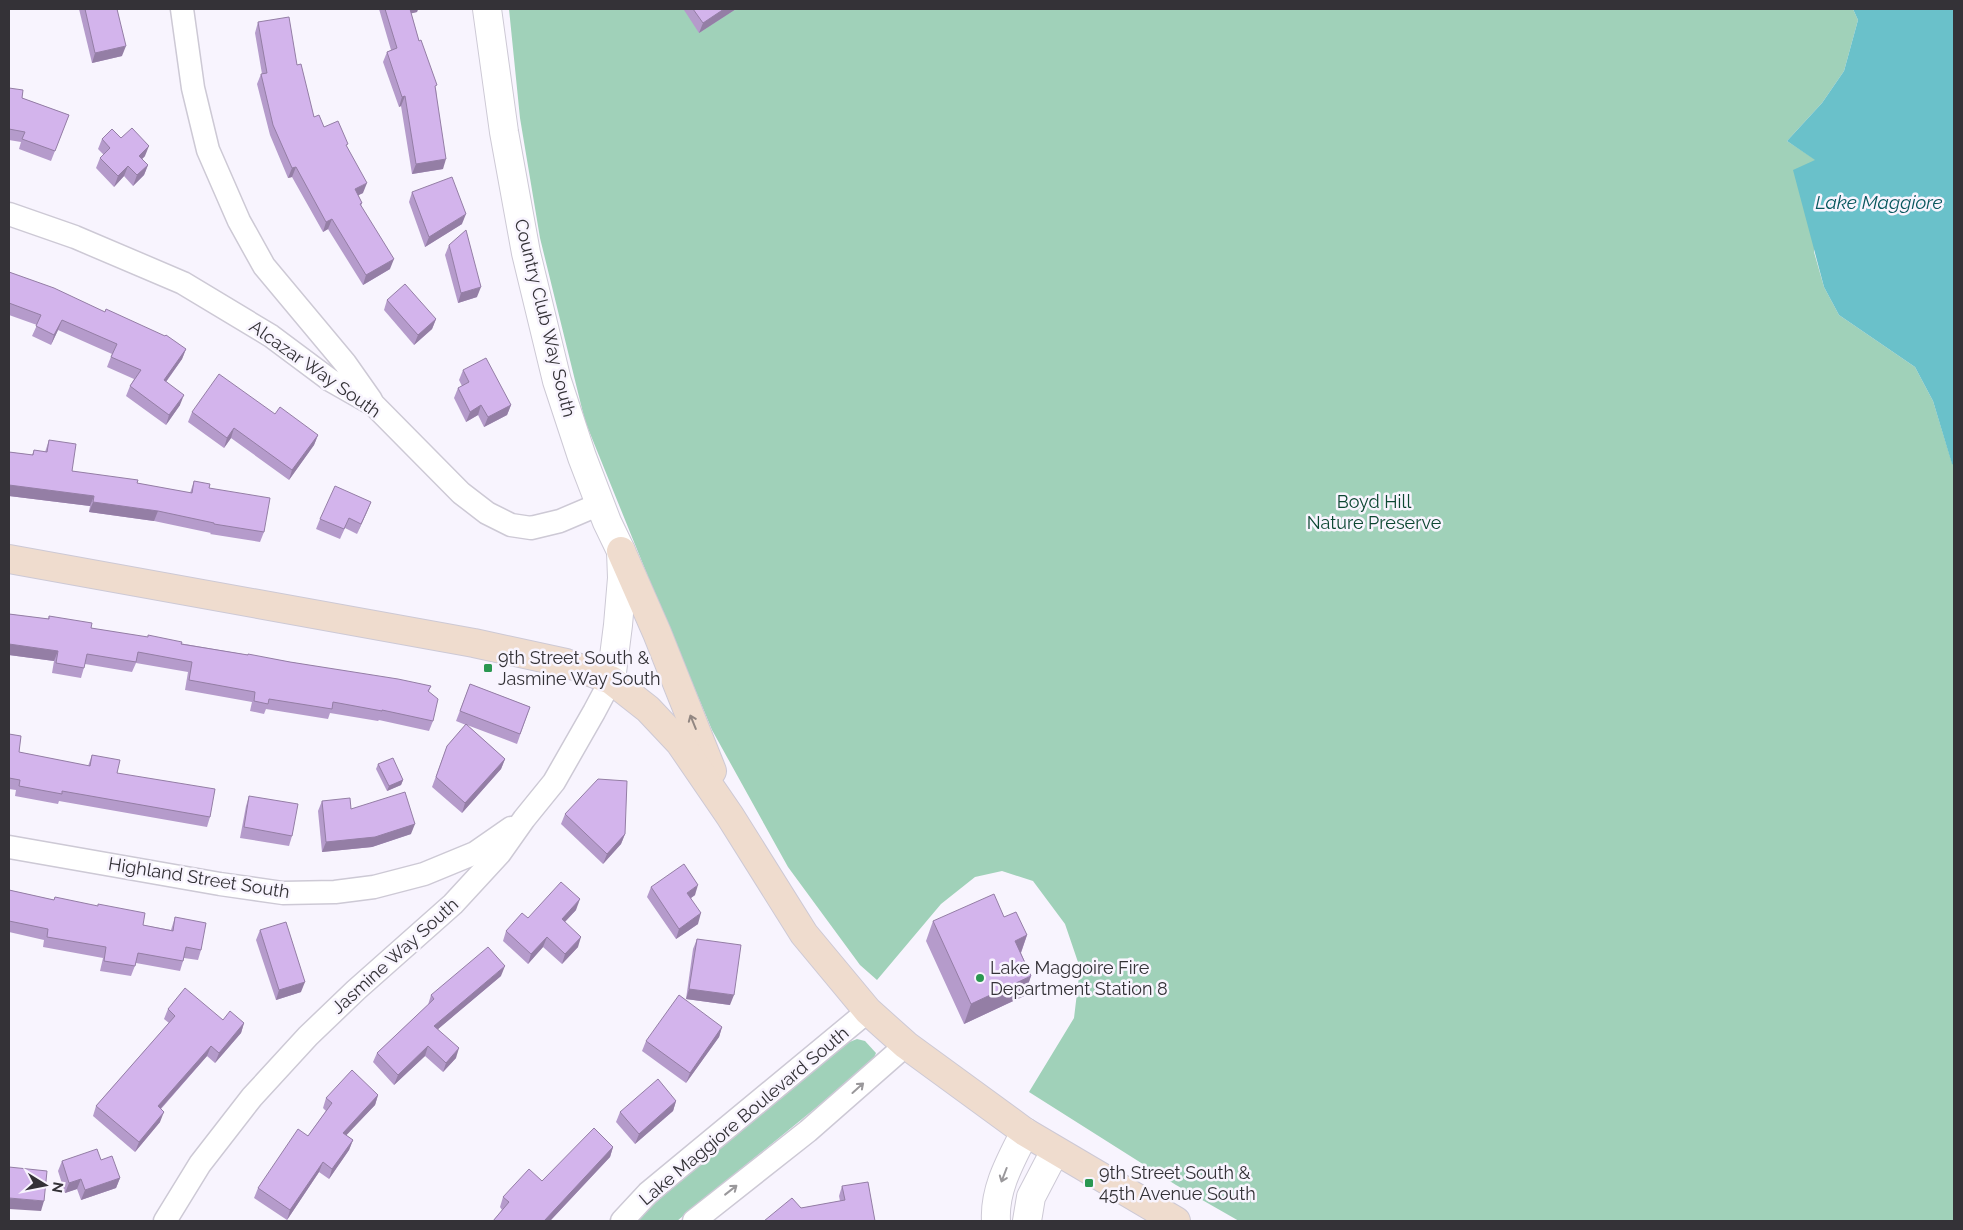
<svg xmlns="http://www.w3.org/2000/svg" width="1963" height="1230" viewBox="0 0 1963 1230" font-family="Raleway,sans-serif">
<rect width="100%" height="100%" fill="#f8f4fe"/>
<g fill="#a0d1b9">
<polygon points="509,9 1853,9 1858,20 1844,71 1822,103 1787,141 1816,160 1814,252 1824,287 1839,315 1915,367 1933,401 1952,463 1954,465 1954,1221 1239,1221 1176,1185 1029,1092 1074,1018 1080,968 1065,924 1033,881 1002,871 975,877 941,904 877,980 860,965 788,867 712,730 651,584 585,421 540,238 520,118"/>
<polygon points="857,1039 865,1041 876,1053 872,1062 677,1221 636,1221 714,1149 847,1043"/>
</g>
<polygon fill="#6ac1ca" points="1853,9 1954,9 1954,465 1952,464 1933,401 1915,367 1839,315 1824,287 1793,170 1815,160 1787,141 1822,103 1844,71 1858,20"/>
<g fill="none" stroke-linecap="round" stroke-linejoin="round">
<g stroke="#cdc9d5" stroke-width="25">
<g id="minor">
<polyline points="182,9 193,88 208,150 239,221 264,266 345,363 371,400"/>
<polyline points="9,214 75,237 183,283 271,336 330,380 374,405 461,493 487,513 511,525 531,528 560,521 600,504"/>
<polyline points="9,847 220,884 283,893 335,892 374,887 424,874 475,853 511,828"/>
<polyline points="165,1221 200,1164 252,1097 308,1036 356,990 453,904 500,853 524,819 554,782 594,712 611,680"/>
<polyline points="622,1221 648,1193 868,1011"/>
<polyline points="694,1221 808,1131 906,1045"/>
</g>
</g>
<g stroke="#cdc9d5" stroke-width="30">
<g id="tertiary">
<polyline points="487,9 504,132 526,253 557,381 582,457 607,522 621,551 622,578 618,625 611,680"/>
<path d="M996 1221C994 1189 1011 1160 1025 1132"/>
<polyline points="1027,1221 1031,1197 1055,1151"/>
</g>
</g>
<g stroke="#cdc9d5" stroke-width="30">
<g id="secondary">
<polyline points="621,551 657,633 712,771"/>
<polyline points="9,559 474,643 566,663 611,680 648,709 680,743 730,816 804,934 868,1011 906,1045 1025,1132 1176,1221"/>
</g>
</g>
<use href="#minor" stroke="#fff" stroke-width="22"/>
<use href="#tertiary" stroke="#fff" stroke-width="28"/>
<use href="#secondary" stroke="#efdcce" stroke-width="28"/>
</g>
<g fill="#b59bcb">
<polygon points="79,9 117,9 122,56 92,63"/>
<polygon points="379,9 418,9 417,12 411,13 419,41 436,89 443,169 412,174 401,106 399,107 383,62 387,52 391,50"/>
<polygon points="684,9 736,9 699,33 684,10"/>
<polygon points="258,22 297,65 314,117 324,127 347,147 363,193 358,195 362,203 361,206 390,269 363,285 328,229 323,232 292,177 288,178 270,135 257,84 261,74 262,74 255,33"/>
<polygon points="9,88 22,98 69,115 51,161 19,149 21,142 9,140"/>
<polygon points="121,138 145,156 142,159 148,165 144,175 133,186 124,176 114,187 96,168 100,158 104,155 98,149 102,139"/>
<polygon points="412,192 462,224 425,247 409,202"/>
<polygon points="449,245 477,297 458,303 445,255"/>
<polygon points="9,272 186,349 182,359 166,382 180,405 166,425 126,396 130,386 134,379 107,367 112,354 58,330 51,345 32,336 37,325 9,315"/>
<polygon points="387,300 436,319 432,329 414,345 384,310"/>
<polygon points="463,370 511,405 507,415 484,427 478,415 466,422 454,398 458,388 462,386 459,380"/>
<polygon points="192,412 275,414 318,435 314,445 289,480 231,438 224,448 188,422"/>
<polygon points="49,440 72,471 190,493 194,481 209,488 264,532 260,542 210,534 211,533 154,521 89,512 90,506 9,496 9,452 32,455 34,450 45,452"/>
<polygon points="371,502 357,534 345,528 340,539 316,529 320,519"/>
<polygon points="9,614 48,619 49,616 91,628 431,686 429,691 433,721 429,731 379,720 378,721 330,713 328,719 266,709 264,714 250,711 252,702 185,690 188,672 136,663 132,672 85,664 81,678 52,673 54,661 9,655"/>
<polygon points="470,684 530,707 517,744 467,725 505,759 501,769 462,813 432,787 447,746 466,725 456,721"/>
<polygon points="9,734 19,752 88,766 92,755 117,773 210,817 207,827 59,801 58,804 15,796 16,790 9,789"/>
<polygon points="378,764 403,780 401,785 387,791 376,769"/>
<polygon points="249,796 292,836 289,846 240,838 246,806"/>
<polygon points="322,801 351,809 411,834 372,847 322,852 318,811"/>
<polygon points="565,814 625,834 621,844 603,864 561,824"/>
<polygon points="651,887 695,895 691,898 698,924 676,939 647,897"/>
<polygon points="9,890 54,900 55,897 143,925 171,930 175,917 201,950 198,960 184,958 180,971 136,963 131,976 100,971 103,958 43,947 44,940 9,932"/>
<polygon points="576,910 565,922 578,947 562,964 543,947 528,964 503,941 506,931 528,918"/>
<polygon points="1004,917 1027,935 1021,953 1031,976 1024,996 964,1024 926,941 933,921"/>
<polygon points="260,930 301,992 276,1000 256,940"/>
<polygon points="697,939 730,1005 686,999 693,949"/>
<polygon points="501,976 438,1029 456,1058 443,1072 425,1056 394,1085 373,1062 377,1053 428,1005 431,995"/>
<polygon points="168,1009 244,1023 241,1033 215,1063 207,1056 161,1109 160,1122 135,1152 93,1116 96,1106 169,1023 164,1019"/>
<polygon points="722,1027 719,1037 686,1083 642,1051 646,1041"/>
<polygon points="378,1095 375,1105 346,1135 353,1140 349,1150 329,1179 319,1172 287,1220 254,1198 258,1188 308,1136 326,1111 323,1108 326,1098"/>
<polygon points="676,1101 673,1111 635,1144 616,1122 620,1112"/>
<polygon points="613,1147 610,1157 550,1221 493,1221 502,1210 500,1207 503,1197 542,1181"/>
<polygon points="101,1160 120,1178 116,1188 81,1200 77,1189 65,1193 58,1171 62,1161"/>
<polygon points="842,1186 875,1221 801,1208 840,1201 839,1196"/>
</g>
<g fill="#947ea5">
<polygon points="408,9 418,9 417,12 405,15"/>
<polygon points="724,9 736,9 699,33 703,23"/>
<polygon points="126,46 122,56 92,63 95,53"/>
<polygon points="405,96 401,106 399,107 402,97"/>
<polygon points="149,146 145,156 135,166 139,156"/>
<polygon points="446,159 443,169 412,174 416,164"/>
<polygon points="148,165 144,175 133,186 137,175"/>
<polygon points="128,166 124,176 114,187 118,176"/>
<polygon points="296,167 292,177 288,178 292,168"/>
<polygon points="367,183 363,193 351,199 355,189"/>
<polygon points="466,214 462,224 425,247 429,237"/>
<polygon points="332,219 328,229 323,232 326,222"/>
<polygon points="394,259 390,269 363,285 366,275"/>
<polygon points="481,287 477,297 458,303 461,293"/>
<polygon points="436,319 432,329 414,345 418,335"/>
<polygon points="62,320 58,330 51,345 54,335"/>
<polygon points="186,349 182,359 160,390 164,380"/>
<polygon points="184,395 180,405 166,425 169,415"/>
<polygon points="481,405 478,415 466,422 470,412"/>
<polygon points="511,405 507,415 484,427 488,417"/>
<polygon points="234,428 231,438 224,448 227,438"/>
<polygon points="318,435 314,445 289,480 292,470"/>
<polygon points="9,485 94,496 90,506 9,496"/>
<polygon points="93,502 158,511 154,521 89,512"/>
<polygon points="371,502 367,512 357,534 361,524"/>
<polygon points="9,644 58,651 54,661 9,655"/>
<polygon points="505,759 501,769 462,813 465,803"/>
<polygon points="403,780 401,785 387,791 389,786"/>
<polygon points="415,824 411,834 372,847 322,852 326,842"/>
<polygon points="625,834 621,844 603,864 607,854"/>
<polygon points="698,885 695,895 684,903 687,893"/>
<polygon points="580,899 576,910 558,929 562,919"/>
<polygon points="701,913 698,924 676,939 679,929"/>
<polygon points="1027,935 1020,955 1015,941"/>
<polygon points="547,937 543,947 528,964 531,954"/>
<polygon points="581,937 578,947 562,964 565,954"/>
<polygon points="505,966 501,976 431,1035 434,1026"/>
<polygon points="1031,976 1024,996 964,1024 971,1004"/>
<polygon points="305,982 301,992 276,1000 279,990"/>
<polygon points="689,989 734,995 730,1005 686,999"/>
<polygon points="244,1023 241,1033 215,1063 219,1053"/>
<polygon points="722,1027 719,1037 686,1083 690,1073"/>
<polygon points="211,1046 207,1056 154,1116 158,1106"/>
<polygon points="428,1046 425,1056 394,1085 398,1075"/>
<polygon points="459,1048 456,1058 443,1072 446,1063"/>
<polygon points="378,1095 375,1105 339,1143 343,1133"/>
<polygon points="676,1101 673,1111 635,1144 639,1134"/>
<polygon points="164,1112 160,1122 135,1152 139,1142"/>
<polygon points="353,1140 349,1150 329,1179 332,1169"/>
<polygon points="613,1147 610,1157 550,1221 544,1221"/>
<polygon points="323,1162 319,1172 287,1220 290,1210"/>
<polygon points="120,1178 116,1188 81,1200 85,1190"/>
<polygon points="81,1179 77,1189 65,1193 69,1183"/>
<polygon points="9,1198 44,1201 41,1211 9,1209"/>
</g>
<g fill="#d3b4ec" stroke="#947ea5">
<polygon points="85,9 117,9 126,46 95,53"/>
<polygon points="385,9 410,9 419,41 421,40 437,85 435,86 446,159 416,164 405,96 402,97 387,52 397,48"/>
<polygon points="693,9 724,9 703,23"/>
<polygon points="289,17 297,65 301,64 314,117 319,115 324,127 338,121 348,144 346,145 367,183 355,189 362,203 360,204 394,259 366,275 332,219 326,222 296,167 292,168 273,125 261,74 267,73 258,22"/>
<polygon points="9,88 23,90 22,98 69,115 55,151 22,139 25,132 9,129"/>
<polygon points="132,128 149,146 139,156 148,165 137,175 128,166 118,176 100,158 110,148 102,139 112,129 121,138"/>
<polygon points="452,177 466,214 429,237 412,192"/>
<polygon points="466,230 481,287 461,293 449,245"/>
<polygon points="9,272 54,288 105,312 106,309 165,336 166,335 186,349 164,380 184,395 169,415 130,386 141,370 111,357 117,344 62,320 54,335 36,326 41,315 9,303"/>
<polygon points="405,284 436,319 418,335 387,300"/>
<polygon points="486,358 511,405 488,417 481,405 470,412 458,388 469,382 463,370"/>
<polygon points="219,374 275,414 280,407 318,435 292,470 234,428 227,438 192,412"/>
<polygon points="49,440 76,444 72,471 138,480 137,483 192,493 194,481 210,484 209,488 270,498 264,532 214,524 214,523 158,511 93,502 94,496 9,485 9,452 33,455 34,450 47,452"/>
<polygon points="335,486 371,502 361,524 349,518 344,529 320,519"/>
<polygon points="9,614 49,619 49,616 92,623 91,628 148,637 148,635 182,642 181,644 248,655 248,654 290,662 398,679 431,686 428,691 438,699 433,721 382,710 382,711 333,702 332,709 269,699 268,704 254,701 255,692 189,680 192,662 138,652 136,662 87,654 84,668 56,663 58,651 9,644"/>
<polygon points="470,684 530,707 520,734 460,711"/>
<polygon points="466,724 505,759 465,803 436,777 447,746"/>
<polygon points="9,734 21,736 19,752 90,766 92,755 120,760 117,773 215,789 210,817 62,791 62,794 19,786 20,780 9,778"/>
<polygon points="393,758 403,780 389,786 378,764"/>
<polygon points="598,779 627,781 625,834 607,854 565,814"/>
<polygon points="405,792 415,824 375,837 326,842 322,801 350,798 351,809"/>
<polygon points="249,796 298,804 292,836 244,827"/>
<polygon points="684,864 698,885 687,893 701,913 679,929 651,887"/>
<polygon points="561,882 580,899 562,919 581,937 565,954 547,937 531,954 506,931 522,913 528,918"/>
<polygon points="9,890 54,900 55,897 98,906 98,904 145,913 143,925 173,931 175,917 206,923 201,950 186,947 183,961 138,953 135,966 104,961 106,947 47,937 48,929 9,921"/>
<polygon points="994,894 1004,917 1016,912 1027,935 1015,941 1031,976 971,1004 933,921"/>
<polygon points="286,922 305,982 279,990 260,930"/>
<polygon points="697,939 741,945 734,995 689,989"/>
<polygon points="488,947 505,966 434,1026 459,1048 446,1063 428,1046 398,1075 377,1053 434,999 431,995"/>
<polygon points="185,988 223,1020 230,1011 244,1023 219,1053 211,1046 158,1106 164,1112 139,1142 96,1106 175,1016 168,1009"/>
<polygon points="679,995 722,1027 690,1073 646,1041"/>
<polygon points="352,1070 378,1095 343,1133 353,1140 332,1169 323,1162 290,1210 258,1188 298,1129 308,1136 332,1103 326,1098"/>
<polygon points="658,1079 676,1101 639,1134 620,1112"/>
<polygon points="594,1128 613,1147 544,1221 493,1221 509,1202 503,1197 529,1169 542,1181"/>
<polygon points="97,1149 101,1160 112,1156 120,1178 85,1190 81,1179 69,1183 62,1161"/>
<polygon points="9,1167 47,1171 44,1201 9,1198"/>
<polygon points="868,1182 875,1221 764,1221 792,1198 801,1208 845,1200 842,1186"/>
</g>
<defs><path id="oneway-shaft" d="M-6 0H5M1.5-3L5.5 0L1.5 3" fill="none" stroke-width="1.6" stroke-linecap="round" stroke-linejoin="round" transform="scale(1.25)"/></defs>
<use stroke="#928782" href="#oneway-shaft" transform="translate(693 722) rotate(-112)"/>
<g stroke="#9a989b">
<use href="#oneway-shaft" transform="translate(858 1088) rotate(-42)"/>
<use href="#oneway-shaft" transform="translate(1004 1175) rotate(111)"/>
<use href="#oneway-shaft" transform="translate(731 1190) rotate(-38)"/>
</g>
<g fill="#2a9751" stroke="#f8f4fe" stroke-width="2">
<rect x="483" y="663" width="10" height="10" rx="2.5"/>
<circle cx="980" cy="978" r="5"/>
<rect x="1084" y="1178" width="10" height="10" rx="2.5"/>
</g>
<g text-anchor="middle" stroke-width="5" stroke-linejoin="round" paint-order="stroke">
<g font-size="18" fill="#343237" stroke="#f8f4fe">
<text transform="translate(545 318) rotate(76)" y="6">Country Club Way South</text>
<text transform="translate(315 369) rotate(35)" y="6">Alcazar Way South</text>
<text transform="translate(199 878) rotate(9)" y="6">Highland Street South</text>
<text transform="translate(395 956) rotate(-42)" y="6">Jasmine Way South</text>
<text transform="translate(744 1116) rotate(-40)" y="6">Lake Maggiore Boulevard South</text>
</g>
<g font-size="18" fill="#0d4732" stroke="#f8f4fe">
<text x="1374" y="508">Boyd Hill<tspan x="1374" dy="21">Nature Preserve</tspan></text>
</g>
<g font-size="18" fill="#343237" stroke="#f8f4fe" text-anchor="start">
<text x="498" y="664">9th Street South &amp;<tspan x="498" dy="21">Jasmine Way South</tspan></text>
<text x="990" y="974">Lake Maggoire Fire<tspan x="990" dy="21">Department Station 8</tspan></text>
<text x="1099" y="1179">9th Street South &amp;<tspan x="1099" dy="21">45th Avenue South</tspan></text>
</g>
<g font-size="19" font-style="italic" fill="#08575e" stroke="#f8f4fe">
<text x="1879" y="209">Lake Maggiore</text>
</g>
</g>
<rect width="1963" height="1230" fill="none" stroke="#343237" stroke-width="20"/>
<g transform="translate(45 1185) rotate(100)" stroke="#f8f4fe" stroke-width="4" paint-order="stroke">
<path d="M0-4L9 19L0 12L-9 19Z" fill="#343237"/>
<text y="-8" font-size="14" font-weight="bold" text-anchor="middle" fill="#343237">N</text>
</g>
</svg>
